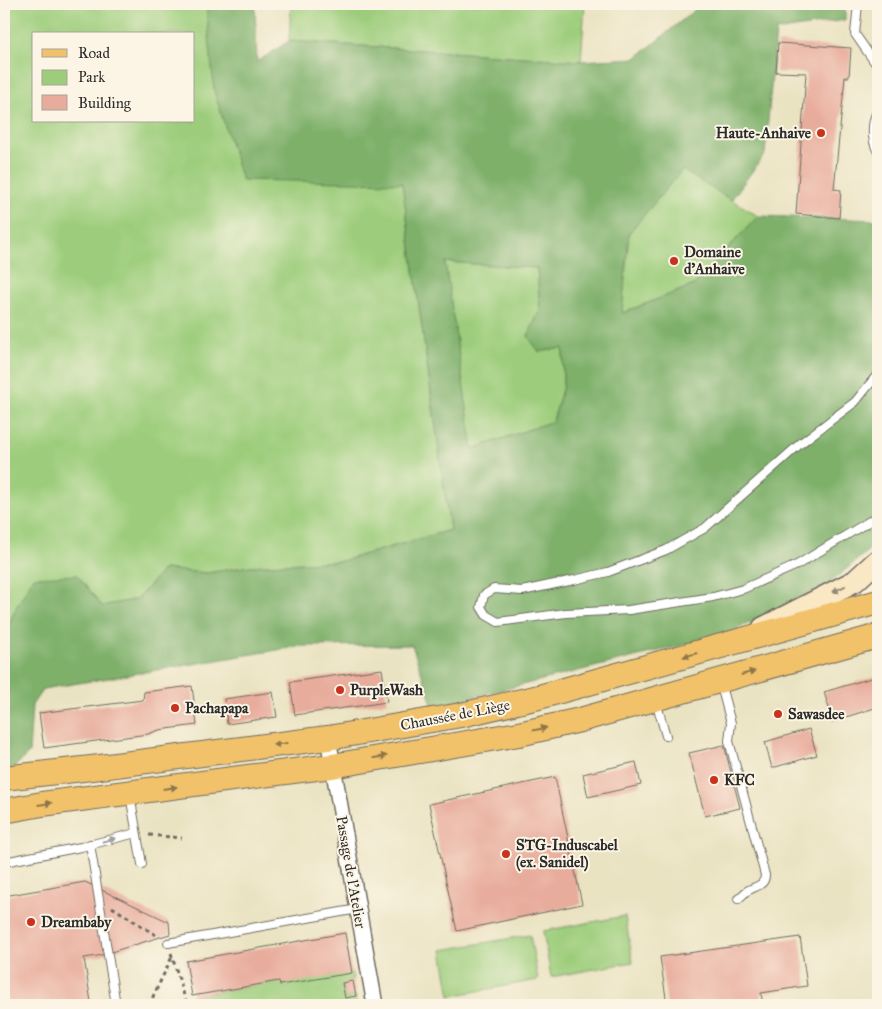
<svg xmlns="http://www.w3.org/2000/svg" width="882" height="1009" viewBox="0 0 882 1009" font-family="'IM FELL Great Primer',serif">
<rect width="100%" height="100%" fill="#fcf5e5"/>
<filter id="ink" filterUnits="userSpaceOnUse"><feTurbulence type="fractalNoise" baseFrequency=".02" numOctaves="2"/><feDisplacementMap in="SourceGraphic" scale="10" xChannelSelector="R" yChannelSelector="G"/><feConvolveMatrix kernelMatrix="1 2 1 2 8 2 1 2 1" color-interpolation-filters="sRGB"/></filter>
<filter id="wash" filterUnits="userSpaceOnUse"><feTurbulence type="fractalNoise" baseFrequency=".0096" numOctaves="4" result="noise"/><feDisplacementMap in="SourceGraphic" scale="20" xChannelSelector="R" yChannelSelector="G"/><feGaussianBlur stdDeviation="1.12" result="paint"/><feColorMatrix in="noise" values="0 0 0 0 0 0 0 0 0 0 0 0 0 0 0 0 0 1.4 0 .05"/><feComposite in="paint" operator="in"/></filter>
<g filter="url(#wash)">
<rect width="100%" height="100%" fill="#eae3c2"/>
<g fill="#9dcd7b" stroke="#647c53" fill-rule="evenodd">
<path d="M4 4H218L243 163 398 152 450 530 342 561 250 566 207 573 164 569 137 599 102 606 77 575 18 604 4 635ZM34 34H194V121H34Z"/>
<polygon points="291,4 585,4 581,61 289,41"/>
<polygon points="682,169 758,216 694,285 622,313 628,233"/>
<polygon points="444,262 537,268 540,310 528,336 563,348 563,386 553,421 473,449"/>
<polygon points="625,916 633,962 551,977 543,931"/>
<polygon points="530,935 538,980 450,996 442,950"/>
<polygon points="352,973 353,981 342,984 345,998 356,996 356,1005 195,1005 192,996 279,981"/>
</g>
<path fill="#7eb06b" stroke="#546e4b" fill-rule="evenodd" d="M206 4H255L257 62 289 41 581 61 636 58 702 4H845V20L776 31 765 154 731 200 682 170 629 233 622 313 694 285 758 216 878 220V542L830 583 727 634 433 707 412 645 301 646 43 689 32 705 29 753 10 771 4 772V730L6 723 8 691 4 660V635L18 604 34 577 77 575 102 606 137 599 164 569 207 573 250 566 342 561 450 530 402 183 242 180 214 91ZM445 262 537 268 540 310 528 336 539 352 563 348V386L553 421 473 449Z"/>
<g id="blocks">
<g fill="#e8ac9c">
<polygon points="778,43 851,48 849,77 845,77 834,189 841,190 839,218 796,214 806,73 776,72"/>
<polygon points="382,669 387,702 295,715 290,682"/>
<polygon points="878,676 878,707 833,721 824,692"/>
<polygon points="192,686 197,725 159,730 148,734 44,748 39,713 143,700 144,692"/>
<polygon points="273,692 277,717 227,724 224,699"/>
<polygon points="809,729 817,755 772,768 765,742"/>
<polygon points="724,745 740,808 705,816 689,753"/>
<polygon points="636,762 641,785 588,797 583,774"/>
<polygon points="555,777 582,904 457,931 429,804"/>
<polygon points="85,882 169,922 170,934 98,956 84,958 91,1002 106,1000 107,1005 4,1005 4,896"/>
<polygon points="345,933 352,973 280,985 279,981 192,996 186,961"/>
<polygon points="800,937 807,986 761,993 763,1005 685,1005 685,1004 667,1005 660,957"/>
<polygon points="353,981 356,996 345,998 342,983"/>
</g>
</g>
</g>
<g filter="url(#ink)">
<use href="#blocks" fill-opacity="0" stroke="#6e6b60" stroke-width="1"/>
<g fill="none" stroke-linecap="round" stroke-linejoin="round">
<g stroke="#6e6b60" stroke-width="10">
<g id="lane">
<polyline points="858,4 855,34 878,67"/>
<path d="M878 110C871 122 871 140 878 152"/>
<polyline points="878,374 855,402 801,443 705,528 666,550 608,572 574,580 522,591 494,589 484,595 481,607 486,615 498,622 566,613 629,610 713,597 743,589 797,565 878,516"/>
<path d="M720 682 731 723 729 741 765 875C765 886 755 886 747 891 744 893 741 897 738 899"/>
<polyline points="656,701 666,736"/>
<polyline points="130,795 142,864"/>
<polyline points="90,844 116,1005"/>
<polyline points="4,862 81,847 136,833"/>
<polyline points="168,943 358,909"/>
</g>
</g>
<g stroke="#6e6b60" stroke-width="18">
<polyline id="street" points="328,738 375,1005"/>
</g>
<g stroke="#6e6b60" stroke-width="24">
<polyline id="secondary" points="763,628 855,581 878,560"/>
</g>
<g stroke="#6e6b60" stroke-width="26">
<g id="primary">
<polyline points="4,778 100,767 328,738 461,715 539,697 878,602"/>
<polyline points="4,811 42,804 332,766 519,734 580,720 878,636"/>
</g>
</g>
<g stroke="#6e6b60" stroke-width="3" stroke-dasharray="4 4" stroke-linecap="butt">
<polyline points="149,835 182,838"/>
<polyline points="112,907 159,937"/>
<polyline points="171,953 187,1005"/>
<polyline points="149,1005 172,957"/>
</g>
<use href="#lane" stroke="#fff" stroke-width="8"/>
<use href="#street" stroke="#fff" stroke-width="15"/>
<use href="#secondary" stroke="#fae7c3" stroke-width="21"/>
<use href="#primary" stroke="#f2c26a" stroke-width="24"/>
</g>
<defs><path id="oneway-solid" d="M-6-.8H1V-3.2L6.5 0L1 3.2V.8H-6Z" transform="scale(1.25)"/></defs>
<use fill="#928977" href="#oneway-solid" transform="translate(839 589) rotate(153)"/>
<g fill="#8e764a">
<use href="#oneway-solid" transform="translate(690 655) rotate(164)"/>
<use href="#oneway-solid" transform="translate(748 673) rotate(-16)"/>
<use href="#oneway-solid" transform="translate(540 729) rotate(-12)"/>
<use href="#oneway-solid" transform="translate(280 744) rotate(173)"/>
<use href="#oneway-solid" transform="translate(380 757) rotate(-10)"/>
<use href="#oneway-solid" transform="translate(170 788) rotate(-8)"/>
<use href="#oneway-solid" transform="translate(45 804) rotate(-8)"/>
</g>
<use fill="#a0a0a0" href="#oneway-solid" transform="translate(109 840) rotate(-14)"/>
</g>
<g fill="#c8321e" stroke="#fcf5e5" stroke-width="2">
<circle cx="821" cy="133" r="5"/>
<circle cx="674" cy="261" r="5"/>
<circle cx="340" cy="690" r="5"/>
<circle cx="175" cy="708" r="5"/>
<circle cx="778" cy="714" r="5"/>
<circle cx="714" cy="780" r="5"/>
<circle cx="506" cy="854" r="5"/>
<circle cx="31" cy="922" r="5"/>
</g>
<g text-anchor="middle" stroke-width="4" stroke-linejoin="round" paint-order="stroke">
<g font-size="15" font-weight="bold" fill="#2b2b2b" stroke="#fcf5e5" text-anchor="start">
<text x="811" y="138" text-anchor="end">Haute-Anhaive</text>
<text x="684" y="257">Domaine<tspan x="684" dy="17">d'Anhaive</tspan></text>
<text x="350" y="695">PurpleWash</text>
<text x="185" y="713">Pachapapa</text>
<text x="788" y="719">Sawasdee</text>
<text x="724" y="785">KFC</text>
<text x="516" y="850">STG-Induscabel<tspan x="516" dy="17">(ex. Sanidel)</tspan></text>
<text x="41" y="927">Dreambaby</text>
</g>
<g font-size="15" fill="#2b2b2b" stroke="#fcf5e5">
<text transform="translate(455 715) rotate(-11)" y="5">Chaussée de Liège</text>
<text transform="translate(351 872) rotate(80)" y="5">Passage de l'Atelier</text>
</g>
</g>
<rect width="882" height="1009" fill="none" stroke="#fcf5e5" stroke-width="20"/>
<rect x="32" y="32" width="162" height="90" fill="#fcf5e5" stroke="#a8a49b"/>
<rect x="42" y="49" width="25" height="8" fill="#f2c26a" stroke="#a8a49b"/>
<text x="78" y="58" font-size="15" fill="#2b2b2b">Road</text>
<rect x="42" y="70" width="25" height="15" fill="#9dcd7b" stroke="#a8a49b"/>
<text x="78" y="82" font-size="15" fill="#2b2b2b">Park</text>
<rect x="42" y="95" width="25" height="15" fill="#e8ac9c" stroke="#a8a49b"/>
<text x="78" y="108" font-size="15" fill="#2b2b2b">Building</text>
</svg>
